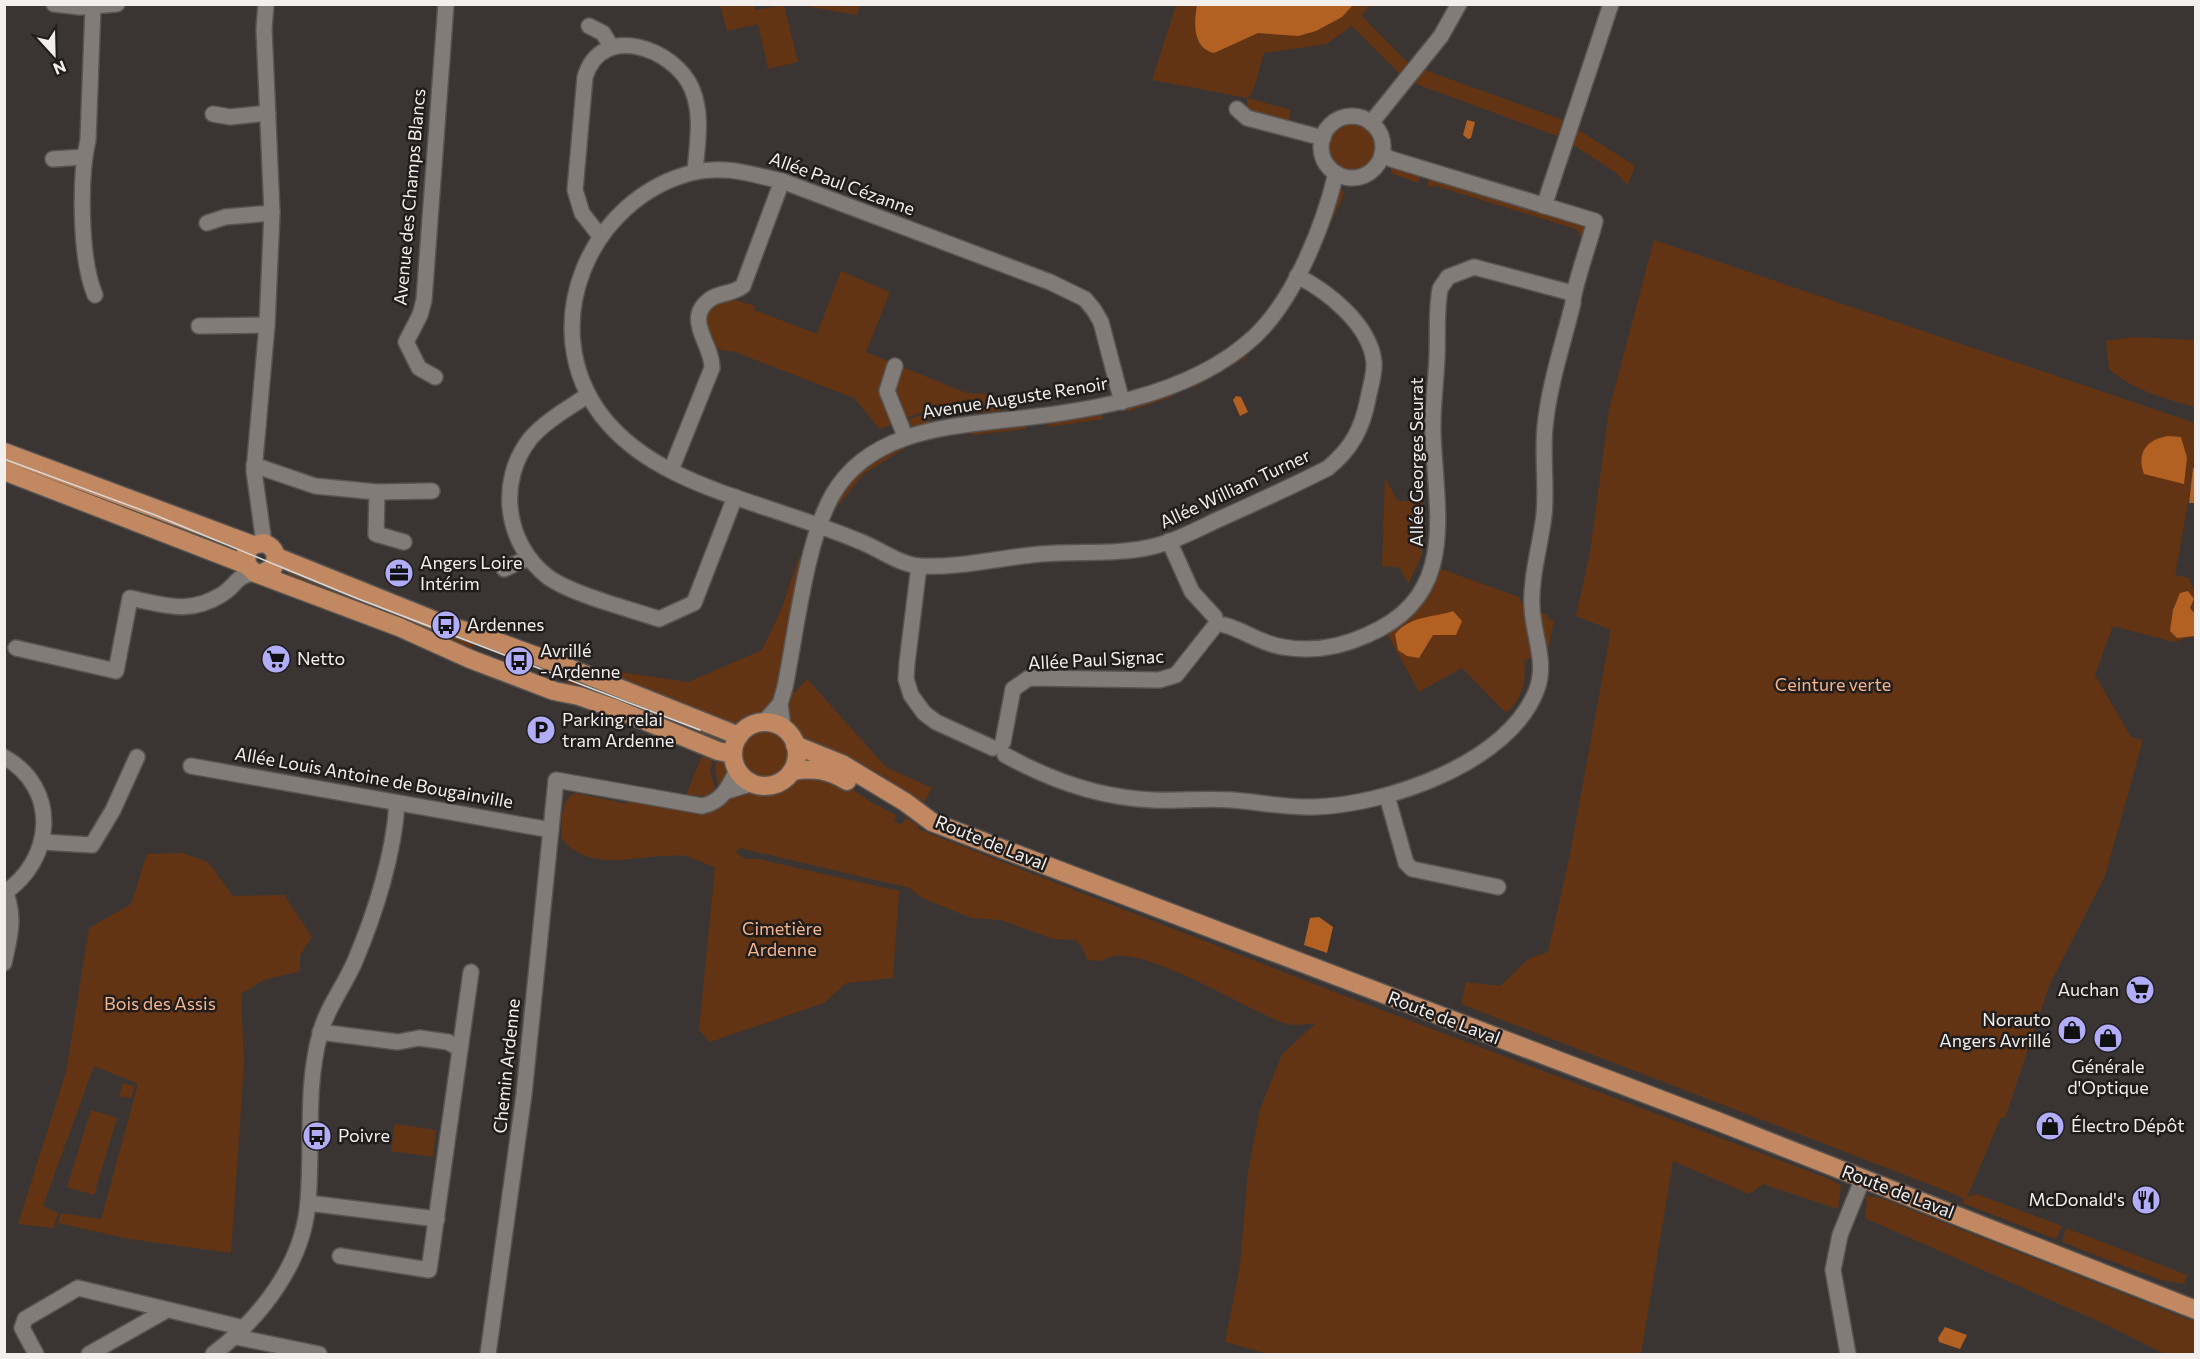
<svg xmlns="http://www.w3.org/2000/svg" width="2200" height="1359" viewBox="0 0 2200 1359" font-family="Commissioner,sans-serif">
<rect width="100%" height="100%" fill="#3a3532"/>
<g fill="#623414">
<polygon points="720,5 754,5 755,10 784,5 798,62 768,69 758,24 727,31"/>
<polygon points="799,5 859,5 858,15"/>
<polygon points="1176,5 1370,5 1362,16 1410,65 1401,75 1352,26 1327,44 1264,53 1253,91 1248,98 1291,110 1288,124 1247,111 1247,98 1152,80"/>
<polygon points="1422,69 1563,120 1557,136 1411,82"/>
<path d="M1352 108 1367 112 1352 111 1335 115 1317 132C1323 117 1336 110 1352 108Z"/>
<circle cx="1353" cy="146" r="26"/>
<polygon points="1577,129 1635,166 1628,185 1615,172 1573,145"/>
<path d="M1385 167C1379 182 1362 184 1348 188L1345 185 1368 179Z"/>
<polygon points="1391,167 1420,175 1418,183 1391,173"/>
<polygon points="1428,177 1584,223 1587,227 1586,239 1582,238 1576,229 1436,186 1428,187"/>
<polygon points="1340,189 1345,192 1328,229 1323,227"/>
<polygon points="1654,240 2195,423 2193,474 2175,575 2189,578 2195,593 2195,636 2174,642 2113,626 2095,675 2131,737 2143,740 2105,876 2049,986 2005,1118 2001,1117 1967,1197 1976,1194 2062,1226 2056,1239 1962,1203 1964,1199 1957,1195 1461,1004 1466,982 1500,986 1528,959 1548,952 1569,859 1611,630 1576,616 1590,552 1609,410"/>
<path d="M841 271 890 292 866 352 966 393 992 394 1000 411 977 413 948 406 919 413 880 429 854 398 735 352 721 350 708 340 704 316C721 294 730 298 755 306L754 310 817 334Z"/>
<path d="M2134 337 2195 340V407C2163 398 2135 391 2109 369L2106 341Z"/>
<polygon points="1243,353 1247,357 1193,388 1191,383"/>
<polygon points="1170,392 1172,397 1127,412 1125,407"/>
<polygon points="927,413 929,423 907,429 903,421"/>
<polygon points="1102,413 1103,419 1048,427 1048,421"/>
<polygon points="1026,422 1026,429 972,435 972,429"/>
<path d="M903 443 905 448 865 473 832 513C846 478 872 461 903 443Z"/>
<polygon points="1385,478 1398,501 1423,500 1422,555 1408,584 1400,568 1382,566"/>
<polygon points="69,482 232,545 229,552 66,489"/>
<path d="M800 554C800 589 786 690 763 715L753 716 732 726 596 674 599 669 688 682 762 650 781 610Z"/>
<polygon points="290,569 475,641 470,652 286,580"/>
<path d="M1441 569 1519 597 1525 609 1534 657 1524 660C1527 680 1522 700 1506 713L1462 668 1419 692 1386 632 1425 595Z"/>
<polygon points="1537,611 1548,615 1547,618 1554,621 1548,650 1544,650"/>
<polygon points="569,677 721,735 717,746 565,688"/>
<path d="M807 679 886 767 932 788 923 804 909 792 906 796C888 773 852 760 827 749 820 746 807 743 801 738 787 724 787 709 789 691L795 692Z"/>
<circle cx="765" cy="755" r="25"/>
<polygon points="702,756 712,760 710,770 715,789 706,796 686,795"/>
<polygon points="719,757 726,764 729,772 719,791 715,767"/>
<path d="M811 773 842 782 874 804 896 815 894 822 902 824 906 818 919 826 918 829 1363 1003 1834 1181 1841 1186 1838 1209 1763 1184 1749 1194 1673 1161 1641 1354H1268L1225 1342 1240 1265 1248 1172 1260 1109 1282 1054 1316 1023C1307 1024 1296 1026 1288 1024 1252 1015 1133 935 1102 961L1087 960 1083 948 1075 940 1053 939 1001 920 971 918 920 897 910 888 740 848 736 852 745 859H758L899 891 893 978 846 983 824 1003 710 1042 699 1030 715 867C705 864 693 857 683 856 643 852 592 876 562 839 561 826 560 799 575 793L627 804 629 799 692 811 743 790 772 794 790 785 799 777Z"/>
<polygon points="182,853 208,862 233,896 284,895 312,937 300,955 300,971 264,980 241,994 244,1064 231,1253 129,1239 58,1223 61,1213 101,1219 138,1084 94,1066 43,1206 58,1213 53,1228 18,1224 66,1072 89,928 131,904 147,854"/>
<polygon points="123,1083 135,1086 131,1098 119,1096"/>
<polygon points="91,1110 117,1118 94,1195 67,1187"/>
<polygon points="395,1124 436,1130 433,1157 391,1151"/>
<polygon points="1865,1196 1881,1198 2195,1322 2195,1354 2165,1354 2109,1326 1865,1218 1867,1203"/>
<polygon points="2066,1228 2187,1275 2184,1284 2161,1280 2062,1242"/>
</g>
<g fill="#b36023">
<path d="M1197 5V4L1353 5 1342 17 1316 31 1298 36 1258 33 1214 53C1192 48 1194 22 1197 5Z"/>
<polygon points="1467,120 1475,122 1471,138 1468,139 1463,135"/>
<polygon points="1236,396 1241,397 1248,412 1240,416 1233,400"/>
<path d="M2168 436 2181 437 2187 458 2184 484 2144 474C2136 453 2147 439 2168 436Z"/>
<polygon points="2193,468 2195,468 2195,503 2189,503"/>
<polygon points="2188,591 2194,599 2190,608 2195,614 2195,636 2177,638 2170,631 2173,610 2180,593"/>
<path d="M1453 611 1462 621 1456 635H1433L1419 658 1407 656 1398 650 1395 634C1411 615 1433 618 1453 611Z"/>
<polygon points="1319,917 1333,927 1327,953 1304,945 1310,918"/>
<polygon points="1945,1327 1967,1335 1960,1349 1939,1342 1938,1338"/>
</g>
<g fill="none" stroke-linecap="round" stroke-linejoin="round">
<g stroke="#585451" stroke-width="18">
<g id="minor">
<polyline points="54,4 80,7 117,4"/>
<path d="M93 6 88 140C79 178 80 260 95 295"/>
<polyline points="589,26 603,33 611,46"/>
<polyline points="1237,109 1247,118 1323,138"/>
<polyline points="213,114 230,117 268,113"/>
<circle cx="1352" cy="147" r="31"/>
<polyline points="1371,123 1441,36 1459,4"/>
<polyline points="53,159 84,157"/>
<polyline points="1544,206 1611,4"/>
<polyline points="207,223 225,217 272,213"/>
<path d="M600 236 582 213 575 190 585 77C601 22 675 48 692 89 703 115 697 145 695 172"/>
<polyline points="199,326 267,325"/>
<polyline points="895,366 887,391 905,436"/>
<polyline points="435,377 419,368 406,342 420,315 424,300 446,4"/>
<path d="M588 395C569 408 545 421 530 439 497 481 505 544 548 577 571 594 630 609 659 619L694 603 735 497"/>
<path d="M1122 402 1101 322 1094 310 1085 299 1050 282 782 181C753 175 726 165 695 172 589 197 534 327 602 416 642 468 710 489 770 509 800 519 830 529 859 541 878 548 898 564 919 566 956 568 995 559 1031 555 1072 550 1116 556 1155 546 1176 541 1196 530 1215 521 1253 504 1291 487 1328 468 1352 448 1362 429 1368 399 1370 387 1375 374 1374 362 1370 325 1328 291 1297 276"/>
<polyline points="254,465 315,486 377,492 376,534 404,542"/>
<path d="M671 470 712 368C713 344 681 318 712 298 722 292 733 294 743 286L782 181"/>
<polyline points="377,492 432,491"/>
<polyline points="1169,541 1192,592 1215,617"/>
<polyline points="264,543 254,471 267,325 272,213 264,29 266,4"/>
<polyline points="919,566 907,663 906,679 911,695 924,713 936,722 993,748"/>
<polyline points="504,569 528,558"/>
<path d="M1224 625C1244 630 1261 644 1283 647 1312 652 1341 647 1367 635 1459 596 1436 514 1433 434 1432 408 1436 383 1437 357 1438 335 1436 311 1440 289L1448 277 1474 267 1572 293"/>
<path d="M16 648 116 671 130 598C165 605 188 615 221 595 237 586 234 576 255 573"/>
<polyline points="780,704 783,728"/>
<path d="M764 722 780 704 785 687C796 633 806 540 833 494 867 436 935 428 995 421 1081 412 1187 399 1254 337 1294 300 1324 225 1336 173"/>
<polyline points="1003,742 1013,689 1029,678 1159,680 1176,675 1214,627"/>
<path d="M1005 755C1050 780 1101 798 1153 800 1179 801 1206 798 1232 800 1259 802 1287 808 1314 807 1386 805 1510 763 1537 689 1547 661 1533 635 1532 607 1530 579 1541 543 1544 515 1547 486 1542 456 1545 427 1549 385 1563 344 1573 303 1572 291 1591 239 1595 221L1391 159 1382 154"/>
<path d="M4 757C60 788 54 860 4 893"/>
<polyline points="191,766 551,830"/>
<polyline points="727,791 753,783"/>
<polyline points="1387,796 1406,863 1412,869 1498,887"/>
<polyline points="43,842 92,845 113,810 137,757"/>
<path d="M4 963C10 935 15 920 6 893"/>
<polyline points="320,1032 398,1042 419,1038 448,1042 460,1049"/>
<polyline points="308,1203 437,1219"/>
<polyline points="340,1256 429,1270 471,972"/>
<polyline points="236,1337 319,1354"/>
<polyline points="36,1354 22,1328 25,1319 78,1288 244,1328"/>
<polyline points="89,1354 167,1310"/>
<path d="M213 1354C260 1319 304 1263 308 1201 313 1145 305 1089 320 1034 326 1009 345 985 355 961 375 914 394 854 397 803"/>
<path d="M488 1354 524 1094 556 780 702 806C722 802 729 787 737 770"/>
<polyline points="1848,1354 1833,1270 1840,1235 1863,1178"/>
</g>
</g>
<g stroke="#585451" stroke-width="21">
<g id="major">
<polyline points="4,452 253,545"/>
<polyline points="4,471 247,565"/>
<polyline points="277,557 446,625 479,635 569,668 739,736"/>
<path d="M260 574 273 568C278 556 276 548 264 543L253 545 246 552 247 565 255 573 399 627 470 659 554 691 579 696 616 709 718 751 733 754"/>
<circle cx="765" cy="754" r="32"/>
<polyline points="795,745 842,764 905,802 932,822 1717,1121 2196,1310"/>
<path d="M792 771C814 768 828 769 847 781"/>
</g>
</g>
<use href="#minor" stroke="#827c78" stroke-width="15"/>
<use href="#major" stroke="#c18862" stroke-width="18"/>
<polyline stroke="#dad6d4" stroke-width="1.5" points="4,459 155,515 356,598 700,730"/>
</g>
<defs>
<g id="office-disc" transform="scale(1.5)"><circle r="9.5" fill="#b2adf9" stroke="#201d1c"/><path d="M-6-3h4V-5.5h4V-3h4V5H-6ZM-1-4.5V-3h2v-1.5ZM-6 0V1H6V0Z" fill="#111"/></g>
<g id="bus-disc" transform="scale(1.5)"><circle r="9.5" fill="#b2adf9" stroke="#201d1c"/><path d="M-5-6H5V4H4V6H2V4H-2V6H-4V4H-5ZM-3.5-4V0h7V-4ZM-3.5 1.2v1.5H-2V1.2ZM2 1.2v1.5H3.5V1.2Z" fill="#111"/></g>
<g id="supermarket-disc" transform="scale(1.5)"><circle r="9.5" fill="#b2adf9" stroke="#201d1c"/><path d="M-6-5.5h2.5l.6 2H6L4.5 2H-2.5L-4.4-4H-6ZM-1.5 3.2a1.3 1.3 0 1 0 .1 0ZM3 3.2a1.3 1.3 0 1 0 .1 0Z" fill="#111"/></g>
<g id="parking-disc" transform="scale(1.5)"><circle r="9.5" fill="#b2adf9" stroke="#201d1c"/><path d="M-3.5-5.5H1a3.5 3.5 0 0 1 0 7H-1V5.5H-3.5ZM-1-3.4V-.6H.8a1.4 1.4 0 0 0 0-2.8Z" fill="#111"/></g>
<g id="shop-disc" transform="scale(1.5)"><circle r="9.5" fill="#b2adf9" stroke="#201d1c"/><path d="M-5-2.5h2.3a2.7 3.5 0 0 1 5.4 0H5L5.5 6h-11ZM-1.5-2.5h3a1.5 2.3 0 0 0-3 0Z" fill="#111"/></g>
<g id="restaurant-disc" transform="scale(1.5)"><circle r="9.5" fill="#b2adf9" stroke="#201d1c"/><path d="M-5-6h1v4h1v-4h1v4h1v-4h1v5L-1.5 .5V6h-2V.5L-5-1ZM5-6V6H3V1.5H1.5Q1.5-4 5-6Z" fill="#111"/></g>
</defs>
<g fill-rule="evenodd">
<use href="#office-disc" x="399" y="573"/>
<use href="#bus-disc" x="446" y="625"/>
<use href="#supermarket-disc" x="276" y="659"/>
<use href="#bus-disc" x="519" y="661"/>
<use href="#parking-disc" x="541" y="730"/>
<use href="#supermarket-disc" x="2140" y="990"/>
<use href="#shop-disc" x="2072" y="1030"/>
<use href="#shop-disc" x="2108" y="1038"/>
<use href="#shop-disc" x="2050" y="1126"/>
<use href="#bus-disc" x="317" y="1136"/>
<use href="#restaurant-disc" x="2146" y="1200"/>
</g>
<g text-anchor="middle" stroke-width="5" stroke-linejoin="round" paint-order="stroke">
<g font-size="18" fill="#f2efed" stroke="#201d1c">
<text transform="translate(842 184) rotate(20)" y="6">Allée Paul Cézanne</text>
<text transform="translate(410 197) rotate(-85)" y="6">Avenue des Champs Blancs</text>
<text transform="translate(1015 398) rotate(-9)" y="6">Avenue Auguste Renoir</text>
<text transform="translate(1417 462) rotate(-90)" y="6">Allée Georges Seurat</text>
<text transform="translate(1235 489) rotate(-25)" y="6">Allée William Turner</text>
<text transform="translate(1096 660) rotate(-3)" y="6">Allée Paul Signac</text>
<text transform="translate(374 778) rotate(10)" y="6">Allée Louis Antoine de Bougainville</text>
<text transform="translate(991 843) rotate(22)" y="6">Route de Laval</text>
<text transform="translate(1444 1018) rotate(21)" y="6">Route de Laval</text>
<text transform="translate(507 1066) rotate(-84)" y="6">Chemin Ardenne</text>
<text transform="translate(1898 1192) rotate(21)" y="6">Route de Laval</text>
</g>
<g font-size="18" fill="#f2efed" stroke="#201d1c" text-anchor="start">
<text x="420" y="569">Angers Loire<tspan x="420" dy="21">Intérim</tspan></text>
<text x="467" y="631">Ardennes</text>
<text x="540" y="657">Avrillé<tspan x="540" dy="21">- Ardenne</tspan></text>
<text x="297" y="665">Netto</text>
<text x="562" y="726">Parking relai<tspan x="562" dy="21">tram Ardenne</tspan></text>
<text x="2119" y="996" text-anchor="end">Auchan</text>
<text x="2051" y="1026" text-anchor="end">Norauto<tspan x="2051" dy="21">Angers Avrillé</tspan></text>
<text x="2108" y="1073" text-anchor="middle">Générale<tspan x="2108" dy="21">d'Optique</tspan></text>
<text x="2071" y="1132">Électro Dépôt</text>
<text x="338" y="1142">Poivre</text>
<text x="2125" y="1206" text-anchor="end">McDonald's</text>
</g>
<g font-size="18" fill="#f7b48b" stroke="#201d1c">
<text x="1833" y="691">Ceinture verte</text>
<text x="782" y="935">Cimetière<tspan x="782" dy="21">Ardenne</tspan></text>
<text x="160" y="1010">Bois des Assis</text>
</g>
</g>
<rect width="2200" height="1359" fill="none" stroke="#f2efed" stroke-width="12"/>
<g transform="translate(54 54) rotate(158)" stroke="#201d1c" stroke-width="4.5" paint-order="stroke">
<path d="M0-4.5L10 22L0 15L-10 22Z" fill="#f2efed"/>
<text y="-9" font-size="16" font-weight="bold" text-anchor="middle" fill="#f2efed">N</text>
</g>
</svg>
